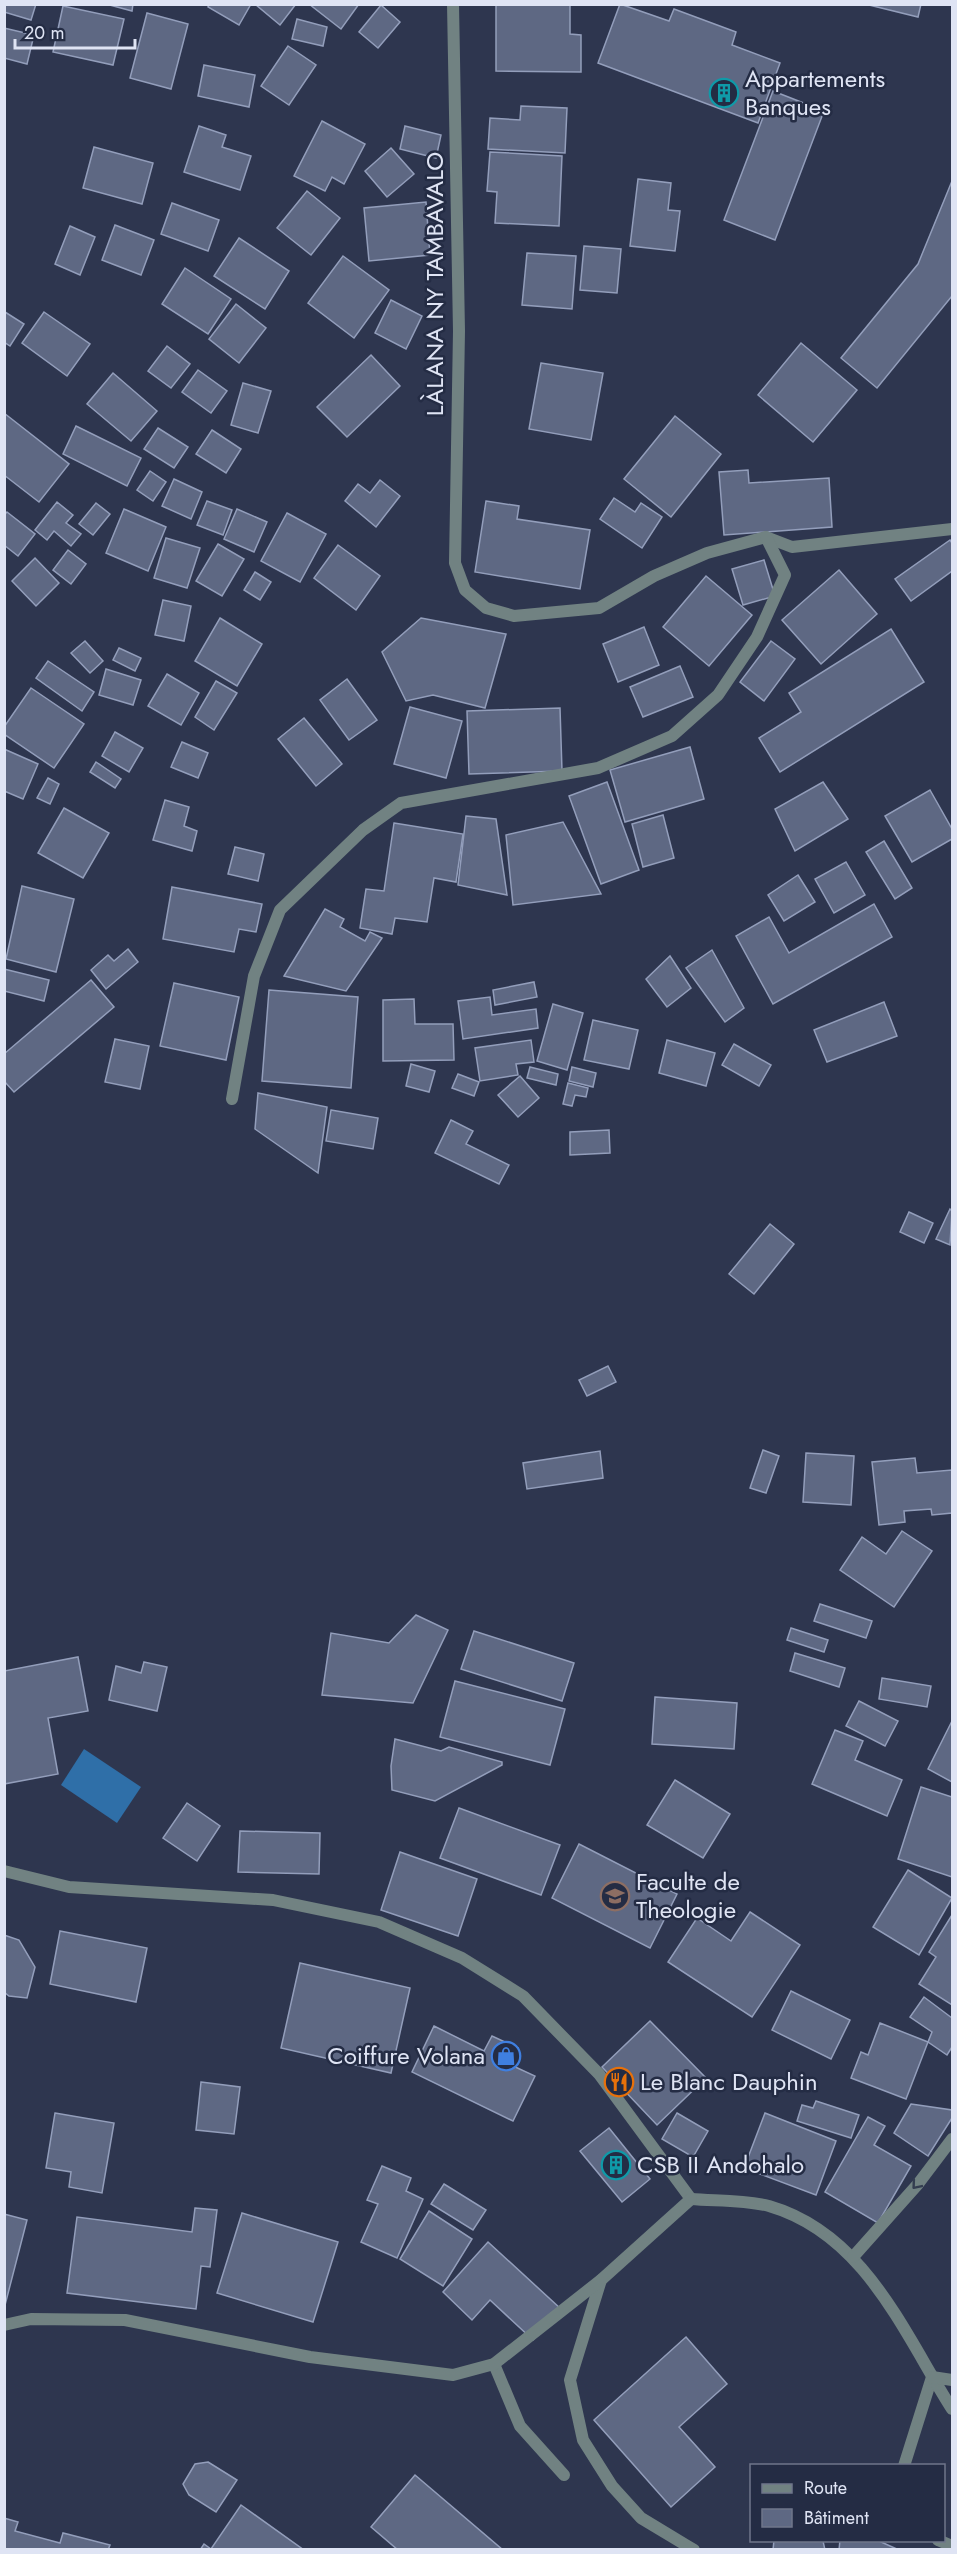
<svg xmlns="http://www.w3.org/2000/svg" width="957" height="2554" viewBox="0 0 957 2554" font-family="Jost,sans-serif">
<rect width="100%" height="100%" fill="#2e364f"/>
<polygon fill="#2f6fa8" points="84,1749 141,1787 117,1823 61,1785"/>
<g fill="#5e6883" stroke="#939ebb" stroke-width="1.5">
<polygon points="4,4 36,4 31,20 4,12"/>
<polygon points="106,4 133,4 132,11"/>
<polygon points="209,4 251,4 239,25 208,7"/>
<polygon points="255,4 296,4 280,25"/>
<polygon points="309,4 359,4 341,29"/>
<polygon points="496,4 570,4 570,34 581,35 581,72 496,71"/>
<polygon points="620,4 669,21 674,9 736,32 732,45 780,63 758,123 598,63"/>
<polygon points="865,4 921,4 918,17"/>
<polygon points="381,5 400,22 378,48 359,32"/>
<polygon points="63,6 124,19 113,65 53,52"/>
<polygon points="147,13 188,24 171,89 130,78"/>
<polygon points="297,19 327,27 323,46 292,39"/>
<polygon points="4,28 34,35 27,64 4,58"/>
<polygon points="288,46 316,65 289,105 261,86"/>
<polygon points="204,65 255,75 249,107 198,96"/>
<polygon points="773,91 824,111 775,240 724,220"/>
<polygon points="521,106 567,108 565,153 488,149 490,118 520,120"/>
<polygon points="322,121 365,144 344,184 332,177 325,191 294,176"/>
<polygon points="199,126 226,135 222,147 251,156 240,190 184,172"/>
<polygon points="405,126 441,135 436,158 400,149"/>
<polygon points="94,147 153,163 142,204 83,188"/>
<polygon points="391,148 414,174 387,197 365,171"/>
<polygon points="490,152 562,156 559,226 495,223 497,192 487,191"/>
<polygon points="638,179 671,183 668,210 680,211 675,251 630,246"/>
<polygon points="952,181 952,296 877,388 841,358 918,264"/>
<polygon points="307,191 340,218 311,255 277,228"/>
<polygon points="426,202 430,255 369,261 364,208"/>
<polygon points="172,203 219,220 208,251 161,234"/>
<polygon points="115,225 154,240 141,275 102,260"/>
<polygon points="70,226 95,237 80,275 55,264"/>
<polygon points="239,238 289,271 265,309 214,276"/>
<polygon points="584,246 621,249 617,293 580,290"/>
<polygon points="527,253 576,256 572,309 522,305"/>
<polygon points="343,256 389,290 354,338 308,303"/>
<polygon points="185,268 231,299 208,334 162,304"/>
<polygon points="391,300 422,316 406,349 375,333"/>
<polygon points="236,304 266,328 239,363 209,339"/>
<polygon points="5,312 24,324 10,346 4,342"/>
<polygon points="44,312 90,344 67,376 22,343"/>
<polygon points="801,343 857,390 813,442 758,395"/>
<polygon points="167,346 190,364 171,388 148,371"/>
<polygon points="371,355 400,386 347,437 317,407"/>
<polygon points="541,363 603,373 591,440 529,429"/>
<polygon points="198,370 227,391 211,413 182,392"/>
<polygon points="113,373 157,411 131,441 87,404"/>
<polygon points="243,383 271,391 258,433 231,425"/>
<polygon points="4,413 69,464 39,502 4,475"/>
<polygon points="675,416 721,454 671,517 624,479"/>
<polygon points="76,426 141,458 127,486 63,454"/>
<polygon points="158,428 188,447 174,468 144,449"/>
<polygon points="212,430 241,449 226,473 196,454"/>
<polygon points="748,470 749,483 829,478 832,527 724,535 719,472"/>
<polygon points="150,471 166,482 153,501 137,490"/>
<polygon points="174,479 202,492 191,519 162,506"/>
<polygon points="380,480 400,496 376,527 345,501 358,484 370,493"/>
<polygon points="614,498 635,512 641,503 662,517 642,548 600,519"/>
<polygon points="207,501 232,510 223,535 197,525"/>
<polygon points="486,501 519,506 517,519 590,530 580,589 475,572"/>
<polygon points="57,502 73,515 66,523 81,534 71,546 54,531 47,540 35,530"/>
<polygon points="96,503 110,514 93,535 79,524"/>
<polygon points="124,509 166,527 148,571 106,553"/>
<polygon points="237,509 267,522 254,552 224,539"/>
<polygon points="7,512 35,534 18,556 4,545 4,515"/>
<polygon points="287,513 326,534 300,582 261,561"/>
<polygon points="166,538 200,548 187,588 154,578"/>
<polygon points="950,540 952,543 952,571 911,601 895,579"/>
<polygon points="218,544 244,559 222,596 196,581"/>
<polygon points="338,545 380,576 356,610 314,578"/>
<polygon points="68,550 86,564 71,584 53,570"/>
<polygon points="35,558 59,583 36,606 12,581"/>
<polygon points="764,560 775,596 743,605 732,569"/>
<polygon points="839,570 877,614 821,664 782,620"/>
<polygon points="255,572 271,582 260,600 244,590"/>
<polygon points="706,576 752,615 709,666 663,627"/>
<polygon points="163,600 191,606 184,641 155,635"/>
<polygon points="220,618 262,644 237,686 195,661"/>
<polygon points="421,618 506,634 485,708 433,695 406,701 382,652"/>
<polygon points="644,627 659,665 618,682 603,644"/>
<polygon points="891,629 924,682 780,772 759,738 801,712 789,693"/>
<polygon points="85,641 103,661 90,673 71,653"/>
<polygon points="771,641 795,659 764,701 740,682"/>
<polygon points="119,648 141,658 135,671 113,660"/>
<polygon points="48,661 94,692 82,711 36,678"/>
<polygon points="680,666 693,697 643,717 630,687"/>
<polygon points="106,669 141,680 133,705 99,695"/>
<polygon points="167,674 199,693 181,725 148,706"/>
<polygon points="347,679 377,720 349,740 320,700"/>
<polygon points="216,681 237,693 214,730 195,717"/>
<polygon points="31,688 84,724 54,768 4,734 4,727"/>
<polygon points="410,707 462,721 446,778 394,764"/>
<polygon points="560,708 562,771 469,774 467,711"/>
<polygon points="304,718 342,764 316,786 278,739"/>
<polygon points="115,732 143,748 129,772 102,756"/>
<polygon points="182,742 208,753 198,778 171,767"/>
<polygon points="690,747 704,799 625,822 610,770"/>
<polygon points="4,749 38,764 23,799 4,791"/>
<polygon points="96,762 121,779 115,788 90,772"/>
<polygon points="48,778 59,784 50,804 37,798"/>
<polygon points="607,782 639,870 601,884 569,796"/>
<polygon points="823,782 848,819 795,851 775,809"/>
<polygon points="930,790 952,829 952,839 912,862 885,816"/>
<polygon points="165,800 189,807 184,826 197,831 192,851 153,840"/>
<polygon points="64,808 109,833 83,878 38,853"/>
<polygon points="663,815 674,858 643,867 632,824"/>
<polygon points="466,816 496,819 507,895 458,885"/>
<polygon points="563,822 601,894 513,905 506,835"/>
<polygon points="394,823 463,834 456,882 434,878 427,922 395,918 392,934 360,928 366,889 384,891"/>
<polygon points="884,841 912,888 895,899 866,852"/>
<polygon points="235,847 264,854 258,881 228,874"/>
<polygon points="846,862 865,895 834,913 815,879"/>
<polygon points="798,875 815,902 784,921 768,895"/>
<polygon points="22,886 74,899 56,972 6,959"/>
<polygon points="172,887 262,904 256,932 239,929 234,952 163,939"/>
<polygon points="874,904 892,937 773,1004 736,936 769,917 789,953"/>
<polygon points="325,909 344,919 340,927 365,941 370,932 382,938 346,991 284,976"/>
<polygon points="128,949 138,962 106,989 91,970 108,955 114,961"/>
<polygon points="712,950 744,1008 725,1022 686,968"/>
<polygon points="670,956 691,988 667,1007 646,979"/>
<polygon points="4,969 49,980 44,1001 4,991"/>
<polygon points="91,980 114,1007 14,1092 4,1081 4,1054"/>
<polygon points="534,982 537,997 495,1005 493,990"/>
<polygon points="174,983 239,997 226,1060 160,1046"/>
<polygon points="269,990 358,997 351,1088 262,1081"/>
<polygon points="490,997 492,1015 536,1009 538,1028 463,1039 458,1001"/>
<polygon points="414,999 415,1024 453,1024 454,1060 383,1061 383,1000"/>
<polygon points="884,1002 897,1036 827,1062 814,1030"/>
<polygon points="553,1004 583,1013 567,1070 537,1061"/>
<polygon points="593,1020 638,1030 629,1069 584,1060"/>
<polygon points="115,1039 149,1046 140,1089 105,1082"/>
<polygon points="531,1040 534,1062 516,1064 518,1075 480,1081 475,1048"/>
<polygon points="667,1040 715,1053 706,1086 659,1073"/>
<polygon points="734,1044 771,1065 759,1086 722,1065"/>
<polygon points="411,1064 435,1071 429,1092 406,1086"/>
<polygon points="530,1067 558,1074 556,1085 527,1078"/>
<polygon points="572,1067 596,1073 593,1087 569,1081"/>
<polygon points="458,1074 479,1082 474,1096 452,1088"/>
<polygon points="520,1076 539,1098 518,1117 498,1095"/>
<polygon points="568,1083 588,1088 586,1097 575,1095 572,1106 563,1104"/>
<polygon points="258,1093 327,1107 318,1173 255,1129"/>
<polygon points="331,1110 378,1118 373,1149 326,1141"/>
<polygon points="451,1120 473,1131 466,1144 509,1165 499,1184 435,1153"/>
<polygon points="609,1130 610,1153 570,1155 570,1132"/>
<polygon points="950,1209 952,1211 950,1245 936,1239"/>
<polygon points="909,1212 933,1223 924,1243 900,1232"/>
<polygon points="770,1224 794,1244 754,1294 729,1274"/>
<polygon points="608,1366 616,1382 587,1396 579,1380"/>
<polygon points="763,1450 779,1456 766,1493 750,1488"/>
<polygon points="600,1451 603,1478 527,1489 523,1463"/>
<polygon points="806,1453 854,1456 851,1505 803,1502"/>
<polygon points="915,1458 917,1473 952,1470 952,1513 932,1515 931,1509 904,1511 905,1522 879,1525 872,1462"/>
<polygon points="902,1531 932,1551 894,1607 840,1570 862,1537 886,1554"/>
<polygon points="820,1604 872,1621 866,1638 814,1621"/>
<polygon points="416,1615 448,1630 413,1703 322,1695 331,1633 389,1643"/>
<polygon points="791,1628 828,1640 824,1652 787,1640"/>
<polygon points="474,1631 574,1663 562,1701 461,1669"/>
<polygon points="795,1653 845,1668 839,1687 790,1671"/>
<polygon points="78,1657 88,1711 48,1718 58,1774 4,1784 4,1671"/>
<polygon points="144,1662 167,1667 157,1711 109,1700 116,1666 141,1673"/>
<polygon points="882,1678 931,1686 927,1707 879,1699"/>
<polygon points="455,1681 565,1709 550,1765 440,1737"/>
<polygon points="655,1697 737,1703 734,1749 652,1744"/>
<polygon points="859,1701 898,1721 885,1746 846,1726"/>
<polygon points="952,1721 952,1782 928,1769"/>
<polygon points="835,1730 863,1741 855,1760 902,1780 887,1816 812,1784"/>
<polygon points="395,1739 441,1751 449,1747 502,1762 502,1765 435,1801 392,1790 391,1766"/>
<polygon points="675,1780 730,1814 703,1858 647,1825"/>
<polygon points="921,1787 952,1797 952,1877 898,1859"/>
<polygon points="187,1803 220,1826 197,1861 163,1838"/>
<polygon points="459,1808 560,1845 541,1895 440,1858"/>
<polygon points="240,1831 320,1833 319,1874 238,1872"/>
<polygon points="579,1844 677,1894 650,1948 552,1898"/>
<polygon points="400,1852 477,1879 458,1936 381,1910"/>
<polygon points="908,1870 952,1898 919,1955 873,1927"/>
<polygon points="750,1912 800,1945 752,2017 668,1962 697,1918 731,1941"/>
<polygon points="952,1915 952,2005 919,1984 936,1957 929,1952"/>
<polygon points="60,1931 147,1948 136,2002 50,1984"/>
<polygon points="4,1935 19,1940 35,1967 27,1998 9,1996 4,1992"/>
<polygon points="300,1963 410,1988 391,2073 281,2048"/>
<polygon points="791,1991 850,2020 831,2059 772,2030"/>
<polygon points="924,1997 952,2018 952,2047 947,2055 928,2042 932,2032 910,2017"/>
<polygon points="650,2021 706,2078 657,2125 602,2067"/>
<polygon points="880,2023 928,2042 906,2099 851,2078 861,2052 868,2055"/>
<polygon points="434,2026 484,2051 492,2036 518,2048 511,2065 535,2076 513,2121 412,2072"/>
<polygon points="201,2082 240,2087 234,2134 196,2130"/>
<polygon points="816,2101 859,2115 851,2138 797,2121 802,2105 813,2108"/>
<polygon points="911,2104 952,2110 952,2118 928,2156 894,2133"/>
<polygon points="55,2113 114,2123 102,2193 69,2187 71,2172 46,2168"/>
<polygon points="677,2113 708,2131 693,2157 662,2139"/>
<polygon points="765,2113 836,2141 816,2195 744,2168"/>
<polygon points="868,2117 885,2126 874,2145 911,2166 878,2223 825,2192"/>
<polygon points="609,2128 650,2179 622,2202 580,2151"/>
<polygon points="382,2166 411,2178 406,2191 423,2199 397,2258 361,2242 378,2204 367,2200"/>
<polygon points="444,2184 486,2210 473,2230 431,2204"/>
<polygon points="195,2208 217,2210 210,2267 201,2266 196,2309 67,2293 77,2217 192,2232"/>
<polygon points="429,2211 472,2239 443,2286 400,2259"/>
<polygon points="242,2213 338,2242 313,2322 217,2293"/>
<polygon points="4,2214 27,2220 4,2309"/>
<polygon points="488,2242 561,2309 533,2340 490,2300 472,2320 443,2292"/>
<polygon points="686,2337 727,2384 679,2427 715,2467 671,2507 594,2420"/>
<polygon points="208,2462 237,2480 216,2512 189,2495 183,2484 195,2464"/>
<polygon points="415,2475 503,2550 398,2550 371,2527"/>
<polygon points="241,2505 304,2550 200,2550 204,2544 211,2549"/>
<polygon points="4,2518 18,2522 15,2531 60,2543 63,2533 110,2545 108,2550 4,2550"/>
<polygon points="774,2540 819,2540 823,2541 825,2550 773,2550"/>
<polygon points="840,2540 879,2541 899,2550 839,2550"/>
</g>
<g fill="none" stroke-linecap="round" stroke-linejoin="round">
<g stroke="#718282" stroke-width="12">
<polyline points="494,2364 520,2426 564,2475"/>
<polyline points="904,2466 932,2377"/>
<polyline points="938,2540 952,2546"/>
</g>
<g stroke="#718282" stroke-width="12">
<polyline points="453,4 459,331 455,563 465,590 486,608 514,616 599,608 654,576 707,553 766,537 792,547 952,529"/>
<polyline points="232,1099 254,976 280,910 363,830 401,803 598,768 672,736 718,695 757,637 785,575 766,537"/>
<polyline points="4,1871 69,1887 273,1900 379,1922 462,1958 523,1996 599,2074 691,2199"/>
<path d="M691 2199C716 2201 745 2200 769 2206 865 2234 903 2332 952 2409"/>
<polyline points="853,2257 918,2184 952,2139"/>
<polyline points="601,2280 570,2380 583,2440 612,2486 641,2518 694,2550"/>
<polyline points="4,2325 31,2319 125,2320 310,2357 453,2375 494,2364 601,2280 691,2199"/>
<polyline points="932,2377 952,2380"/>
</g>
</g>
<defs><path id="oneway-chevron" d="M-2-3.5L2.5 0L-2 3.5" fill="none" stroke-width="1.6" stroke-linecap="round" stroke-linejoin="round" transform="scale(1.5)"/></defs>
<use stroke="#333d50" href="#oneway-chevron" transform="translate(916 2185) rotate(130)"/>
<defs>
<g id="building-ring" transform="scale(1.5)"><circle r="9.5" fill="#242c44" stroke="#0f9aa8" stroke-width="1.5"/><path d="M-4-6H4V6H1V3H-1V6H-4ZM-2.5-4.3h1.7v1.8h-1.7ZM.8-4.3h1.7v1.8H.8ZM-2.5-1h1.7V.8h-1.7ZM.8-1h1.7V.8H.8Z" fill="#0f9aa8"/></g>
<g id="university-ring" transform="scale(1.5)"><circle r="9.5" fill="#242c44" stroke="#8d6e63" stroke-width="1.5"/><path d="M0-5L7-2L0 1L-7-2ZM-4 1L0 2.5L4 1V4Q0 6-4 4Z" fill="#8d6e63"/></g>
<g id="shop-ring" transform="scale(1.5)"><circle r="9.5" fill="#242c44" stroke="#3f7fe0" stroke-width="1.5"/><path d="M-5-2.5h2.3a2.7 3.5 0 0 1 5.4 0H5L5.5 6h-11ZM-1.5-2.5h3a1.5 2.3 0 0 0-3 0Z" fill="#3f7fe0"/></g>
<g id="restaurant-ring" transform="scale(1.5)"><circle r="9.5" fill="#242c44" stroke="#e8710a" stroke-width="1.5"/><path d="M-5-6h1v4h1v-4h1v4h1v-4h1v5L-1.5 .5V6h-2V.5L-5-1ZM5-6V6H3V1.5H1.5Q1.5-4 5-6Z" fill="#e8710a"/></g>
</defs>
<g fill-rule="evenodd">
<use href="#building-ring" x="724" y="93"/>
<use href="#university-ring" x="615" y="1896"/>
<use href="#shop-ring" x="506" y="2056"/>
<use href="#restaurant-ring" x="619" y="2082"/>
<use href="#building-ring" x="616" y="2165"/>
</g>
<g text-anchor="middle" stroke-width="5" stroke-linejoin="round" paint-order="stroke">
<g font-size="24" fill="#dfe4f4" stroke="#242c44" text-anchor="start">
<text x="745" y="87">Appartements<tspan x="745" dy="28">Banques</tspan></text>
<text x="636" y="1890">Faculte de<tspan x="636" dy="28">Theologie</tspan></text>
<text x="485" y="2064" text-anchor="end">Coiffure Volana</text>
<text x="640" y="2090">Le Blanc Dauphin</text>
<text x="637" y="2173">CSB II Andohalo</text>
</g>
<g font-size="24" fill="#dfe4f4" stroke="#242c44">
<text transform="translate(435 284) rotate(-90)" y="8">LÀLANA NY TAMBAVALO</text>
</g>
</g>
<rect width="957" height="2554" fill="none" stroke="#dfe4f4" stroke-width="12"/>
<rect x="750" y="2464" width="195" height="78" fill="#242c44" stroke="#6f768a" stroke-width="1.5"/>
<rect x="762" y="2484" width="30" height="9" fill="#718282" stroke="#6f768a" stroke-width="1.5"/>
<text x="804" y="2494" font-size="18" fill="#dfe4f4">Route</text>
<rect x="762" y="2509" width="30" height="18" fill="#5e6883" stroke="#6f768a" stroke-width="1.5"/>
<text x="804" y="2524" font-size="18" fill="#dfe4f4">Bâtiment</text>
<path d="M15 39v9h120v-9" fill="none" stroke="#dfe4f4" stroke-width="3"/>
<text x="24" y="39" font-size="18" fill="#dfe4f4" stroke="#242c44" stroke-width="4.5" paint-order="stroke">20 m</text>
</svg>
